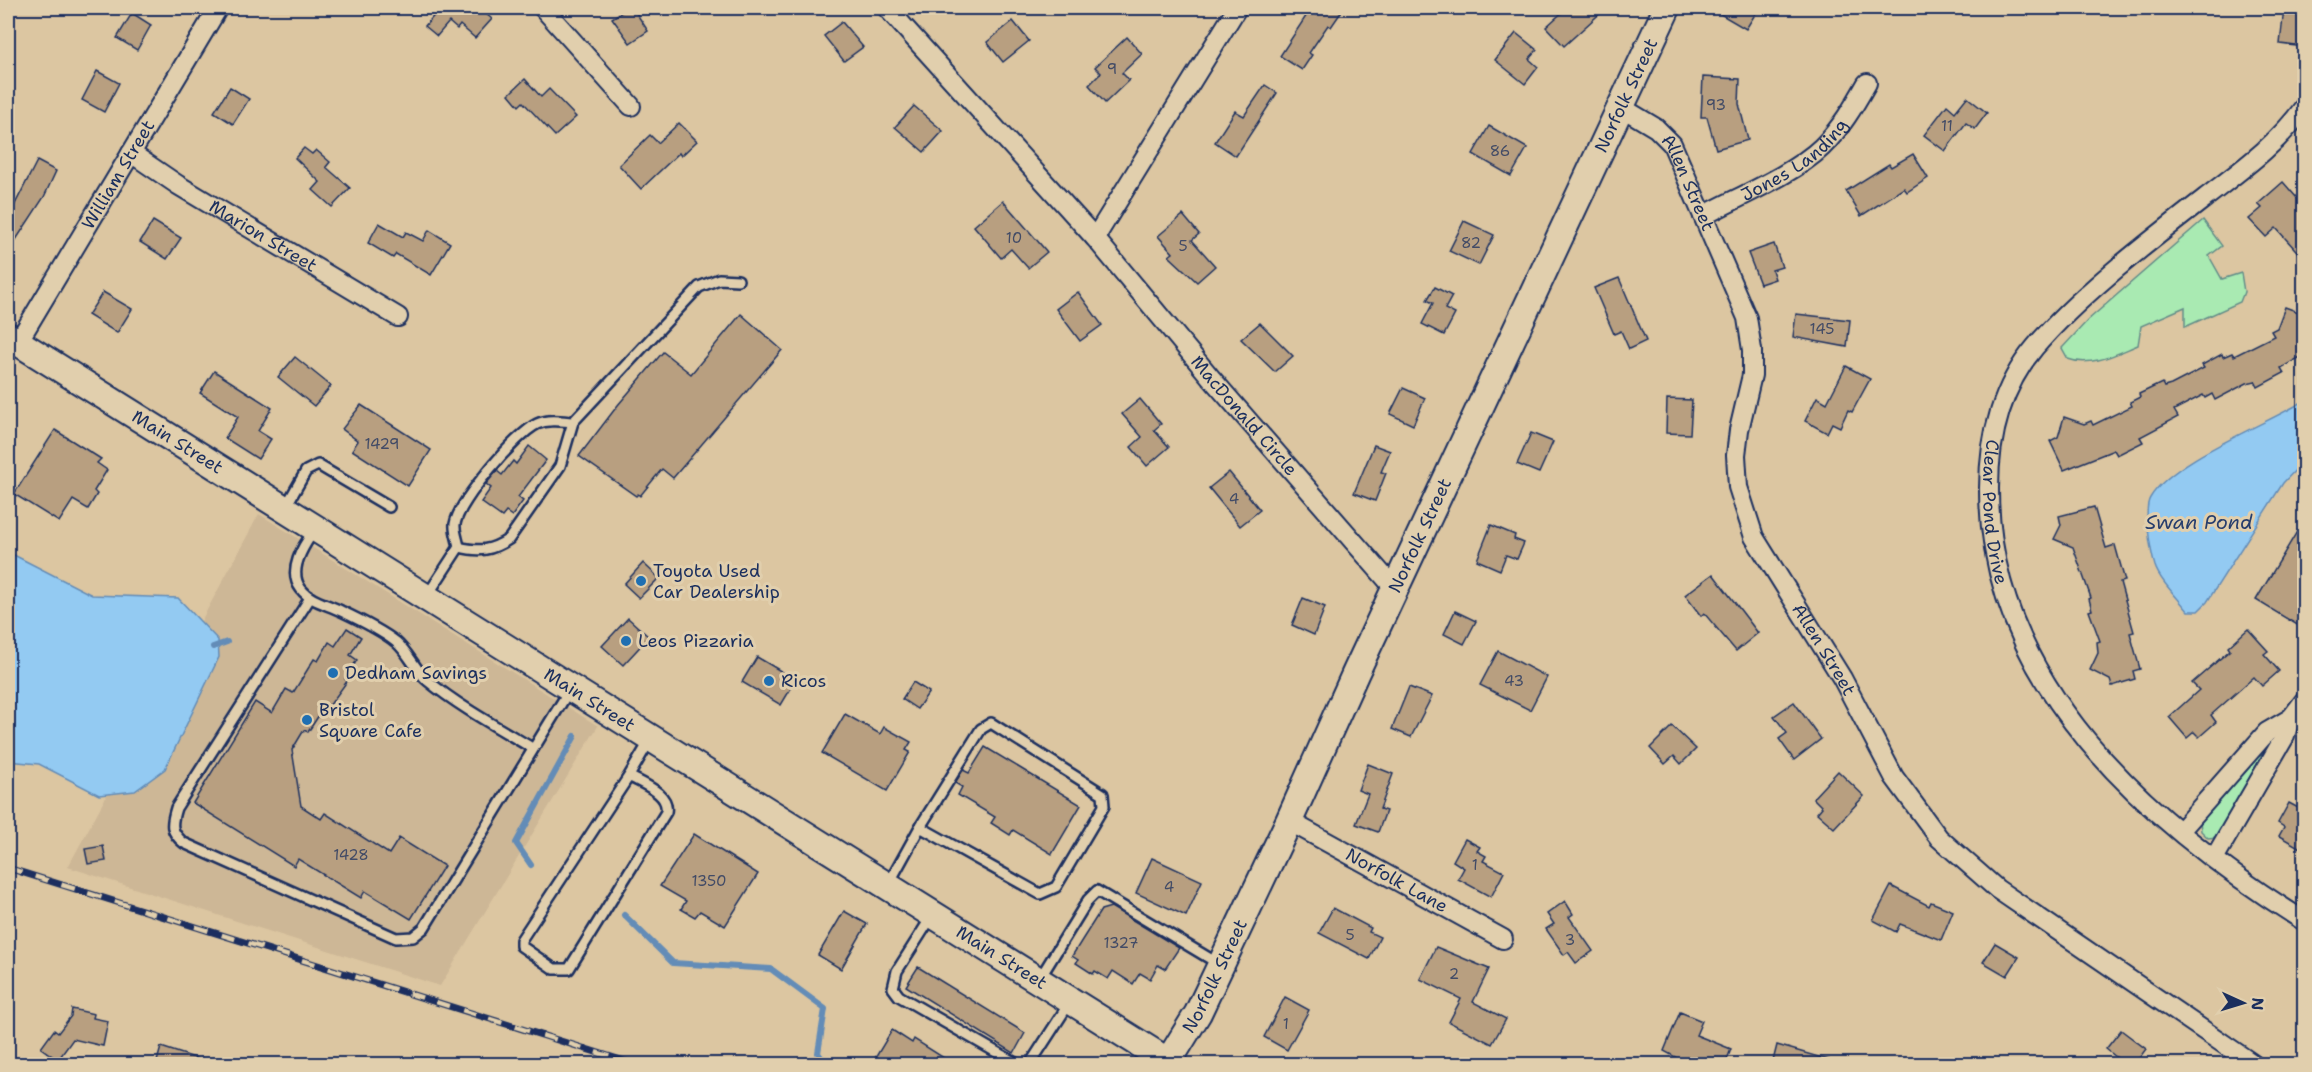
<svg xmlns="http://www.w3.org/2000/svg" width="2312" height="1072" viewBox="0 0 2312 1072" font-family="'Shantell Sans',sans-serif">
<rect width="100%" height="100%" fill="#dcc6a1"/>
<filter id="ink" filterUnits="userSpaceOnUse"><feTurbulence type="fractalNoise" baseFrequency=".0167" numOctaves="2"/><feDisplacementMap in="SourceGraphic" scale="12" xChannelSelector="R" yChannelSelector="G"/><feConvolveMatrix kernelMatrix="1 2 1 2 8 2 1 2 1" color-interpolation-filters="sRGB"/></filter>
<g filter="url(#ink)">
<polygon fill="#cdb796" points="259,514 598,726 440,986 68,867"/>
<g fill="#a9eab2" stroke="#628c88" stroke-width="1.5">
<path d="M2203 220 2222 246 2209 256 2222 279 2241 273 2244 292 2240 302 2185 327V307L2141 326 2138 345C2116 354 2091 368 2068 359L2062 348 2088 320Z"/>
<polygon points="2273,738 2276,738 2217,837 2208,838 2201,831 2200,820"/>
</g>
<g fill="#93caf2" stroke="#638cb7" stroke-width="1.5">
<path d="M2304 401V461L2283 483 2207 602 2198 611H2188C2178 598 2160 581 2155 566 2151 553 2143 509 2150 498 2172 460 2265 425 2304 401Z"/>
<polygon points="8,552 92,595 178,598 218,640 219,657 165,769 135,791 99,795 39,764 8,761"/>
</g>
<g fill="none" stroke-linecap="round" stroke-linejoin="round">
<g stroke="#638cb7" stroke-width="6">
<polyline points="213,647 227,642"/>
<polyline points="531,865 516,843 575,736"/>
<polyline points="624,915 673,963 771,969 825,1009 818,1053 826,1064"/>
</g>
</g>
<g fill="#b89f80" stroke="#1b2f5e" stroke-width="1.5">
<polygon points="432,8 479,8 492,19 475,38 460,25 457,29 449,22 437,36 425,26 437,12"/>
<polygon points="628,8 633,8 648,31 630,43 612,18"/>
<polygon points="1323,8 1344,8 1331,27 1328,25 1309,53 1312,55 1302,70 1280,56 1310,10 1317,15"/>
<polygon points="1567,8 1606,8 1564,46 1546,27"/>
<polygon points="1710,8 1759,8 1746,29"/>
<polygon points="2284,8 2304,8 2304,47 2280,44"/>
<polygon points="132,13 151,25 137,50 117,38"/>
<polygon points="1013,21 1029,41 1003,62 987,42"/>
<polygon points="842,22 863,47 844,61 824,36"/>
<polygon points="1516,33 1537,50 1529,59 1538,67 1525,84 1495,60"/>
<polygon points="1127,37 1142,54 1122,73 1129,80 1105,103 1089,85 1101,73 1095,67"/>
<polygon points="97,71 119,83 104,112 82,100"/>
<polygon points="1703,77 1740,79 1739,104 1748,140 1716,149 1707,117 1701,117"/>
<polygon points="525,79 541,97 549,89 576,117 555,136 523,102 519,106 509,94"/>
<polygon points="1265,85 1277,93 1236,156 1215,142 1235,111 1244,116"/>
<polygon points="230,87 249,99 233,124 214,112"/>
<polygon points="1967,97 1987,113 1975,129 1966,123 1945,151 1924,135 1947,105 1955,112"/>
<polygon points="914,106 943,131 924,152 895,127"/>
<polygon points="679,123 697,141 681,156 679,153 641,189 619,165 650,135 658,143"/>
<polygon points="1489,126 1527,148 1511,176 1473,154"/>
<polygon points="304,148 312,154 316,150 330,162 326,167 350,188 332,207 313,190 320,182 295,158"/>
<polygon points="1913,154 1928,178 1907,192 1904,188 1861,216 1846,191 1889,164 1891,167"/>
<polygon points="37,161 56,171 44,197 8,252 8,207 12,210"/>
<polygon points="2283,182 2304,206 2304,259 2276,228 2266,237 2249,219 2262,208 2258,204"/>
<polygon points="1003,201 1047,252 1028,268 1011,249 1001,258 974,226"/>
<polygon points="1183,215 1199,234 1192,240 1215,266 1197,282 1169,256 1173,253 1158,236"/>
<polygon points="153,221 181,238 167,259 140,242"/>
<polygon points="1464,221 1494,235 1479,265 1449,251"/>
<polygon points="379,223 403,237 406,232 423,241 429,230 450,243 431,275 396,254 393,258 368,243"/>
<polygon points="1774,244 1782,267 1772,270 1775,279 1760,284 1748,253"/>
<polygon points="1619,278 1646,341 1629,349 1621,331 1614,334 1594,288"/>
<polygon points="1435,287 1452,296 1445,309 1455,314 1444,335 1422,324 1433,303 1427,300"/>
<polygon points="103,292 132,309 117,333 88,315"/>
<polygon points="1078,292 1102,325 1080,341 1056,309"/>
<polygon points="2285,307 2304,314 2304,355 2281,368 2284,373 2258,387 2255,381 2247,383 2215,400 2212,394 2205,398 2203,395 2174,410 2178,417 2140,437 2143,442 2117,455 2114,450 2064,470 2050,441 2058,437 2064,417 2084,424 2091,421 2093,425 2132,406 2130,402 2140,397 2139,394 2162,383 2164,387 2171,385 2204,368 2202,365 2222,354 2223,357 2232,353 2234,356 2274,336 2271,331 2277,328"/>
<polygon points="741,314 782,350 673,478 662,469 640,496 638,494 636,496 579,456 618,405 663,352 691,374"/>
<polygon points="1796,314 1850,320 1847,347 1793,337"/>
<polygon points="1260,323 1293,356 1275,372 1241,339"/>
<polygon points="295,357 331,386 314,406 278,377"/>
<polygon points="1846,366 1870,379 1852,412 1848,410 1840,427 1832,423 1827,433 1805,421 1817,397 1827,403"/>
<polygon points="214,371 272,408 258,431 271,439 258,459 225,438 238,417 200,393"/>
<polygon points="1403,388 1425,398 1413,425 1390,414"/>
<polygon points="1140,399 1161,424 1154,430 1169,447 1147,466 1131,447 1142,437 1122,414"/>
<polygon points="1667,399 1692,400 1690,434 1666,433"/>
<polygon points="361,405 431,450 408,486 352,450 358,441 342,429"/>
<polygon points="55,430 101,459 97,463 107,470 94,491 97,494 88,509 73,500 59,522 14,494"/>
<polygon points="1531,433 1553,442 1539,473 1517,464"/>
<polygon points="1374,445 1390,451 1381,472 1386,473 1375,501 1354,493"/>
<polygon points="529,446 546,460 518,497 523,501 512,516 506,512 502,517 481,502 491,488 486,484 497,471 502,475 513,461 516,464"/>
<polygon points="1229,472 1260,510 1240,526 1209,488"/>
<polygon points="2094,507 2106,548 2115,545 2125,581 2120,582 2134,632 2130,633 2140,669 2133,671 2135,679 2112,686 2110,680 2090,670 2098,653 2097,642 2100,641 2089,611 2092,610 2089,599 2091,598 2073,547 2054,539 2061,525 2059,516"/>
<polygon points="2304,520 2304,617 2299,626 2256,600"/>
<polygon points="1491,525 1515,535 1514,539 1524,543 1517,559 1506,555 1500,570 1477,560"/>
<polygon points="643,563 659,578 639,598 624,584"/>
<polygon points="1713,574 1758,633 1736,651 1704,613 1701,616 1685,595"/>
<polygon points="1303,598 1325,607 1314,635 1292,625"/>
<polygon points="1455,611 1476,621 1464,644 1444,634"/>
<polygon points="628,618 649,637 623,665 602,646"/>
<polygon points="347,628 361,637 350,655 357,660 345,679 348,680 324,713 321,712 308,732 304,730 292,750 301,806 321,819 325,813 389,854 399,838 444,866 411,919 365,891 361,898 298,859 294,866 193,803 255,702 272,713 286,689 293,693 314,659 318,661 329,642 335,646"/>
<polygon points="2248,629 2268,651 2264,654 2279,671 2262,686 2254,677 2211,715 2216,722 2199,737 2194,732 2187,738 2169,717 2199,690 2192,683 2230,650 2228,647"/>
<polygon points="1498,651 1547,677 1530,710 1480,685"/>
<polygon points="757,657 796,680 781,705 742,682"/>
<polygon points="913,682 929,692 917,709 902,699"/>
<polygon points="1409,687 1432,696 1411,737 1392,729"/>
<polygon points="1794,702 1821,739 1794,760 1779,739 1787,733 1774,716"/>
<polygon points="845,714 880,734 884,727 911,742 906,750 910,752 887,791 822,753"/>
<polygon points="1672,726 1696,749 1681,764 1674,756 1665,764 1650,748"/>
<polygon points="985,747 1081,805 1052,854 1013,830 1010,835 991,823 995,817 958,795 962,787 955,783 963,770 969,773"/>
<polygon points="1368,764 1393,774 1380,809 1386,811 1378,832 1356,824 1368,794 1358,790"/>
<polygon points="1838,771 1864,796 1834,828 1817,813 1822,807 1813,798"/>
<polygon points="2289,803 2304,811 2304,850 2279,836 2284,827 2278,823"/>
<polygon points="694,834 758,874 725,926 700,911 695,917 681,909 686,901 660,886"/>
<polygon points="1465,839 1480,847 1477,851 1486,856 1483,861 1504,872 1491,897 1458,879 1464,868 1453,861"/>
<polygon points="103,846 106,861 88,864 85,849"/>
<polygon points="1152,858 1202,881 1186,916 1136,893"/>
<polygon points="1891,886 1929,906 1931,902 1953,911 1941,940 1900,924 1896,932 1873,920"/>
<polygon points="1565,901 1573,914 1569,917 1593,951 1576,963 1568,952 1564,955 1546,929 1554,924 1547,914"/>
<polygon points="1111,907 1179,948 1165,969 1158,965 1150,979 1140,973 1133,984 1113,971 1108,979 1095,971 1093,974 1076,963 1078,960 1072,956 1082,940 1101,910"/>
<polygon points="1333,908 1371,928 1369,932 1380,937 1369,959 1319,933"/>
<polygon points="844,911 867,924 841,969 818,955"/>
<polygon points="1995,943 2019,957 2007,976 1983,962"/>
<polygon points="1436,947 1489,969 1473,1002 1506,1019 1492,1044 1449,1022 1461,999 1420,979"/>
<polygon points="918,967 1025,1033 1014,1053 906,986"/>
<polygon points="1285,997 1309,1010 1287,1050 1264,1037"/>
<polygon points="72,1009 94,1014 93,1018 108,1021 103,1046 73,1039 58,1060 41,1048 54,1030 58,1033 71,1016"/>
<polygon points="1680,1012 1702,1021 1696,1035 1731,1049 1725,1065 1690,1065 1664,1051"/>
<polygon points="892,1030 912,1043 914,1039 955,1065 871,1065"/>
<polygon points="2121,1030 2146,1049 2134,1065 2126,1065 2106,1049"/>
<polygon points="1777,1045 1829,1060 1828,1065 1772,1065"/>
<polygon points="161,1047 204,1061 204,1065 156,1065"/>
</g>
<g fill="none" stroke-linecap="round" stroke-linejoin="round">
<g stroke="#1b2f5e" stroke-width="14">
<g id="service">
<polyline points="285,508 306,471 318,465 389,507"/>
<path d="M314 531C303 546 287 571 301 589 310 601 327 604 341 611 358 619 381 630 396 642 409 653 415 670 428 681 460 707 497 727 532 748"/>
<path d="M459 547C479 552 491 551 509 539L560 466 573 422 699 287 719 279 738 280"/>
<path d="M427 596 459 547C458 540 454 531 455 524 459 501 516 434 537 424 548 419 561 421 573 422"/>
<path d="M310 598 176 808C171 824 170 832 184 843L396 938 413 937 424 928 570 689"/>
<path d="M629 776C642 784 670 793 666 812L569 969H554L521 946V940L629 776 650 740"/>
<polyline points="888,885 920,827 1040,894 1056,887 1104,806 1103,794 991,723 981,729 920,827"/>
<polyline points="932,916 897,971 893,988 899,996 1017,1064"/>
<polyline points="1040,978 1088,900 1097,891 1219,964"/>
<polyline points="1030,1064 1070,1002"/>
</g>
</g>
<g stroke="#1b2f5e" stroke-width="22">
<g id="minor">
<polyline points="543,8 631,106"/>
<path id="s1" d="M887 8 1095 238 1212 379 1395 589"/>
<path id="s2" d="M1621 107 1656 128 1672 144 1747 318 1752 350V375L1739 430 1736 455 1738 487 1754 537 1842 678 1894 777 1939 838 1997 889 2253 1064"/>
<path id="s3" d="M2304 107C2278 144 2241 170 2205 198 2150 241 2080 294 2035 347 2002 386 1989 437 1989 488 1988 684 2150 825 2304 921"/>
<path id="s4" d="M131 153 178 185 398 317"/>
<path id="s5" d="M1703 216C1738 197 1794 174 1822 147 1841 128 1854 106 1867 83"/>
<polyline points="1095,238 1237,8"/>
<path id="s6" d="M18 342 218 8"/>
<path id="s7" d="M1289 821 1503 939"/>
<polyline points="2180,831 2267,732 2291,718"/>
<polyline points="2215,857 2284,738 2291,718 2304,701"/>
</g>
</g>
<g stroke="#1b2f5e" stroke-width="30">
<g id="secondary">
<path id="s8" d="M8 336 1172 1064"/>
<path id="s9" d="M1168 1062 1198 1013 1289 821 1356 672 1667 8"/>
</g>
</g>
<use href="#service" stroke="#e1cfad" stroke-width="9"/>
<use href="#minor" stroke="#e1cfad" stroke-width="18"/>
<use href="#secondary" stroke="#e1cfad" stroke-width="26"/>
<g stroke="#1b2f5e" stroke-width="7">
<polyline id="rail" points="8,868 634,1064"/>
</g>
<use href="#rail" stroke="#e1cfad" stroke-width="4.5" stroke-dasharray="14" stroke-linecap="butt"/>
</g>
</g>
<g fill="#1f6fb2" stroke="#e1cfad" stroke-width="2">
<circle cx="641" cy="581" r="6"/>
<circle cx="626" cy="641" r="6"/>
<circle cx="333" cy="673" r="6"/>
<circle cx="769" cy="681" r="6"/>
<circle cx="307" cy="720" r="6"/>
</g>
<g text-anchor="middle" stroke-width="6" stroke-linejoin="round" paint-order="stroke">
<g font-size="15" fill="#424b66">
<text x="1112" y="74">9</text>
<text x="1716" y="110">93</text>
<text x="1947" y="131">11</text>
<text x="1500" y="156">86</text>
<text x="1014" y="243">10</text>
<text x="1471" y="248">82</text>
<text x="1183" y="251">5</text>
<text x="1822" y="334">145</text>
<text x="382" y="449">1429</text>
<text x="1234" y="504">4</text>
<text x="1514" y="686">43</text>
<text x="351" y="860">1428</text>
<text x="1475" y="870">1</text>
<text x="709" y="886">1350</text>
<text x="1169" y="892">4</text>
<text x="1350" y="940">5</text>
<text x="1570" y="945">3</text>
<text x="1121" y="948">1327</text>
<text x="1454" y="979">2</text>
<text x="1286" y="1029">1</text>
</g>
<g font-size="18" fill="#1b2f5e" stroke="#e1cfad">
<text dy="6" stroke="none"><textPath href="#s9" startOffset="1070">Norfolk Street</textPath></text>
<text dy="6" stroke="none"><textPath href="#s5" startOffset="108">Jones Landing</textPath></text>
<text dy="6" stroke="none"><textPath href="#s6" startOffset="195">William Street</textPath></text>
<text dy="6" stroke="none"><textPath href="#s2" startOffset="105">Allen Street</textPath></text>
<text dy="6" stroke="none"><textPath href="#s4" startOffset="156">Marion Street</textPath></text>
<text dy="6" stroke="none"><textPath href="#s1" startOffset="542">MacDonald Circle</textPath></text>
<text dy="6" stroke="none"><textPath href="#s8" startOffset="200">Main Street</textPath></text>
<text dy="6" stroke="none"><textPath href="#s3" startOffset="537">Clear Pond Drive</textPath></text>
<text dy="6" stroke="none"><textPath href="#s9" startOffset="584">Norfolk Street</textPath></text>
<text dy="6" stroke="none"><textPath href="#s2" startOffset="609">Allen Street</textPath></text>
<text dy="6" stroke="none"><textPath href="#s8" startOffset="686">Main Street</textPath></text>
<text dy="6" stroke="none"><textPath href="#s7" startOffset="123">Norfolk Lane</textPath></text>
<text dy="6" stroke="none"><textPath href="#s8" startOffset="1172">Main Street</textPath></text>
<text dy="6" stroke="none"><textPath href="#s9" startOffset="98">Norfolk Street</textPath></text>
</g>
<g font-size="18" fill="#1b2f5e" stroke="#e1cfad" text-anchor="start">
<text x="653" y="577">Toyota Used<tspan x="653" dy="21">Car Dealership</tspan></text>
<text x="638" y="647">Leos Pizzaria</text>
<text x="345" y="679">Dedham Savings</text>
<text x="781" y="687">Ricos</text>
<text x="319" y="716">Bristol<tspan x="319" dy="21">Square Cafe</tspan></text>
</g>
<g font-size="20" font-style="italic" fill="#273e6d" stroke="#e1cfad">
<text x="2199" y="529">Swan Pond</text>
</g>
</g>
<rect width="2312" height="1072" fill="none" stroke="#e1cfad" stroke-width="30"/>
<rect x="15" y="15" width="2282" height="1042" fill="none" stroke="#1b2f5e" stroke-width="2" filter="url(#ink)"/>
<g transform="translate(2243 1003) rotate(94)" stroke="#e1cfad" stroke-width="4.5" paint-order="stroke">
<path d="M0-4.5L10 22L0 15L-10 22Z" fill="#1b2f5e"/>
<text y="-9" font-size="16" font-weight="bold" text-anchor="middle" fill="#1b2f5e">N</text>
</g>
</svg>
